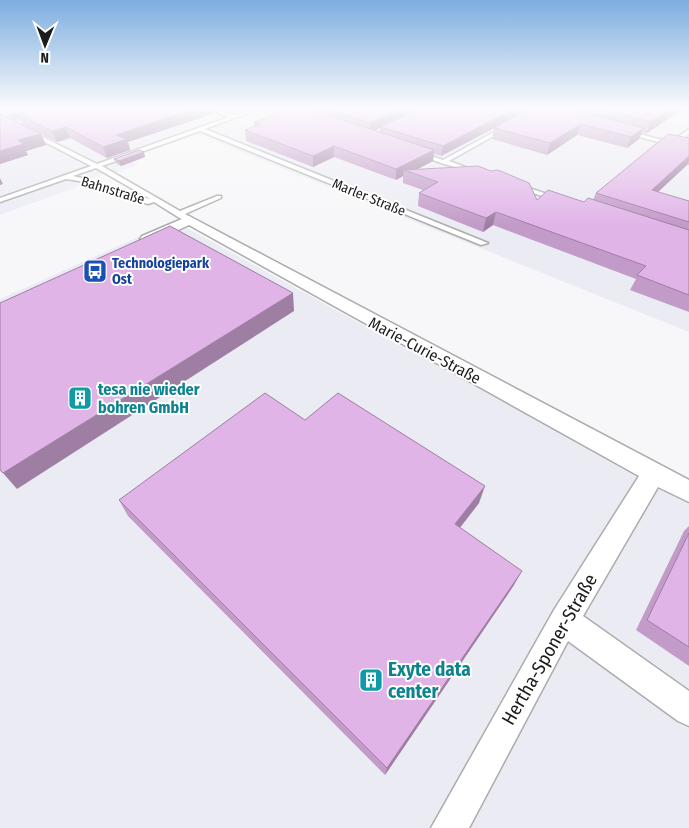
<svg xmlns="http://www.w3.org/2000/svg" width="689" height="828" viewBox="0 0 689 828" font-family="'Fira Sans Condensed',sans-serif">
<rect width="100%" height="100%" fill="#f7f7f9"/>
<g fill="#ebebf4">
<polygon points="0,109 689,109 689,332 197,134 127,159 137,165 110,175 106,173 90,179 92,181 85,184 0,215"/>
<polygon points="174,221 689,504 689,828 0,828 0,299"/>
</g>
<g fill="none" stroke-linecap="round" stroke-linejoin="round">
<g stroke="#acacad" stroke-width="3">
<g id="service">
<polygon points="56,109 65,109 14,125 9,124"/>
<path d="M209 109C218 109 224 113 232 115 240 116 250 109 259 109L205 129 488 243 481 245 200 131 102 166 180 211 217 196H221V198L185 214 192 218V222H186L154 202 148 204 116 194 79 181 66 179 0 202V198L91 166 29 134V132H33L97 164 229 117ZM96 168 150 199 120 192 82 178 73 176Z"/>
<polygon points="503,127 508,128 449,161 476,171 476,173 441,163 417,154 420,152 443,160"/>
<polygon points="689,129 689,134 677,143 689,146 689,150 624,133 627,131 671,142"/>
<polygon points="520,185 559,198 561,199 557,201 518,188 518,186"/>
</g>
</g>
<g stroke="#acacad" stroke-width="3">
<polygon id="minor" points="189,216 689,480 689,502 658,487 583,616 689,691 689,726 678,721 568,641 469,828 431,828 554,610 639,476 189,225 152,242 142,242 140,239 142,236"/>
</g>
<use href="#service" fill="#fff" fill-rule="evenodd"/>
<use href="#minor" fill="#fff" fill-rule="evenodd"/>
</g>
<g fill="#c29bc8" fill-rule="evenodd">
<path d="M287 109H528L527 110 529 109H682L646 134 642 132 639 139 627 148 577 135 547 155 492 139 494 128 441 156 434 154 433 161 416 170 537 200 584 202 593 200 596 193 689 138V165H687L658 192 689 201V312L630 290 636 279 493 225 483 232 418 206 419 193 423 190 403 183V176L396 180 334 157 313 167 246 141 245 130 254 127V122ZM380 128V133L375 131Z"/>
<path d="M215 113 128 142 130 150 107 158 70 138 57 142 41 134 46 145 26 151 28 155 0 164V114L10 118 8 115ZM19 118 22 124 13 120Z"/>
<polygon points="145,157 121,166 116,163 114,159"/>
<polygon points="305,420 479,503 460,528 514,585 385,775 128,516 119,500"/>
<polygon points="689,526 689,666 636,630 684,531"/>
</g>
<g fill="#9e7ea2">
<polygon points="194,109 214,109 215,113 128,142 130,150 107,158 103,147 116,135"/>
<polygon points="402,109 421,109 380,127 380,128 370,133 370,123"/>
<polygon points="514,109 528,109 527,111 441,156 443,146"/>
<polygon points="670,109 682,109 646,134 651,122"/>
<polygon points="18,114 19,118 13,120 12,116"/>
<polygon points="581,124 577,135 547,155 550,143"/>
<polygon points="66,127 70,138 57,142 52,131"/>
<polygon points="644,128 639,139 627,148 631,137"/>
<polygon points="41,134 46,145 26,151 28,155 0,164 0,151 18,140"/>
<polygon points="334,146 334,157 313,167 313,156"/>
<polygon points="434,150 433,161 410,173 404,170 403,176 396,180 396,169"/>
<polygon points="144,152 145,157 121,166 119,161"/>
<polygon points="689,156 689,161 687,165 646,203 652,190"/>
<polygon points="0,178 3,184 0,185"/>
<polygon points="496,212 493,225 483,232 486,218"/>
<polygon points="293,293 294,311 17,489 3,473"/>
<polygon points="485,486 479,503 450,540 455,524"/>
<polygon points="522,571 514,585 385,775 387,768"/>
</g>
<g fill="#e1b4e8" stroke="#9e7ea2">
<polygon points="35,109 194,109 116,135 127,139 103,147 66,127 52,131 18,114"/>
<polygon points="287,109 309,109 434,150 396,169 334,146 313,156 245,130 261,124 254,122"/>
<polygon points="327,109 402,109 370,123"/>
<polygon points="418,109 514,109 443,146 380,127"/>
<polygon points="529,109 569,109 644,128 631,137 581,124 550,143 494,128"/>
<polygon points="599,109 670,109 651,122"/>
<polygon points="25,112 12,116 8,115"/>
<polygon points="0,114 41,134 18,140 23,144 0,151"/>
<polygon points="668,134 689,138 689,156 652,190 689,201 689,222 596,193"/>
<polygon points="139,150 144,152 119,161 114,159"/>
<polygon points="478,166 491,171 498,170 529,183 537,200 548,190 584,202 588,198 689,230 689,295 637,275 646,266 496,212 486,218 419,193 438,182 404,170"/>
<polygon points="170,226 293,293 3,473 0,470 0,303"/>
<polygon points="265,393 305,420 338,393 485,486 455,524 522,571 387,768 119,500"/>
<polygon points="689,533 689,647 647,620"/>
</g>
<linearGradient id="sky" x2="0" y2="1"><stop stop-color="#7dade0"/><stop offset="0.48" stop-color="#fbfbfc"/><stop offset="1" stop-color="#fbfbfc" stop-opacity="0"/></linearGradient>
<rect width="689" height="225" fill="url(#sky)"/>
<defs>
<g id="bus-square" transform="scale(1.25)"><rect x="-9" y="-9" width="18" height="18" rx="4" fill="#1a4fb4" stroke="#fff"/><path d="M-5-6H5V4H4V6H2V4H-2V6H-4V4H-5ZM-3.5-4V0h7V-4ZM-3.5 1.2v1.5H-2V1.2ZM2 1.2v1.5H3.5V1.2Z" fill="#fff"/></g>
<g id="building-square" transform="scale(1.25)"><rect x="-9" y="-9" width="18" height="18" rx="4" fill="#0f9aa8" stroke="#fff"/><path d="M-4-6H4V6H1V3H-1V6H-4ZM-2.5-4.3h1.7v1.8h-1.7ZM.8-4.3h1.7v1.8H.8ZM-2.5-1h1.7V.8h-1.7ZM.8-1h1.7V.8H.8Z" fill="#fff"/></g>
</defs>
<g fill-rule="evenodd">
<use href="#bus-square" x="95" y="271"/>
<use href="#building-square" x="80" y="398"/>
<use href="#building-square" x="371" y="680"/>
</g>
<g text-anchor="middle" stroke-width="4" stroke-linejoin="round" paint-order="stroke">
<g font-size="14" fill="#1c1c1c" stroke="#fff">
<text transform="translate(113 190) rotate(17)" y="5">Bahnstraße</text>
<text transform="translate(369 197) rotate(22)" y="5">Marler Straße</text>
</g>
<g font-size="14" font-weight="bold" fill="#164399" stroke="#fff" text-anchor="start">
<text x="112" y="268">Technologiepark<tspan x="112" dy="16">Ost</tspan></text>
</g>
<g font-size="16" fill="#1c1c1c" stroke="#fff">
<text transform="translate(425 350) rotate(28)" y="6">Marie-Curie-Straße</text>
</g>
<g font-size="16" font-weight="bold" fill="#0d838f" stroke="#fff" text-anchor="start">
<text x="98" y="395">tesa nie wieder<tspan x="98" dy="18">bohren GmbH</tspan></text>
</g>
<g font-size="19" fill="#1c1c1c" stroke="#fff">
<text transform="translate(549 649) rotate(-60)" y="7">Hertha-Sponer-Straße</text>
</g>
<g font-size="19" font-weight="bold" fill="#0d838f" stroke="#fff" text-anchor="start">
<text x="388" y="676">Exyte data<tspan x="388" dy="22">center</tspan></text>
</g>
</g>
<g transform="translate(45 45) rotate(181)" stroke="#ffffff" stroke-width="4" paint-order="stroke">
<path d="M0-4L9 19L0 12L-9 19Z" fill="#1c1c1c"/>
<text y="-8" font-size="14" font-weight="bold" text-anchor="middle" fill="#1c1c1c">N</text>
</g>
</svg>
